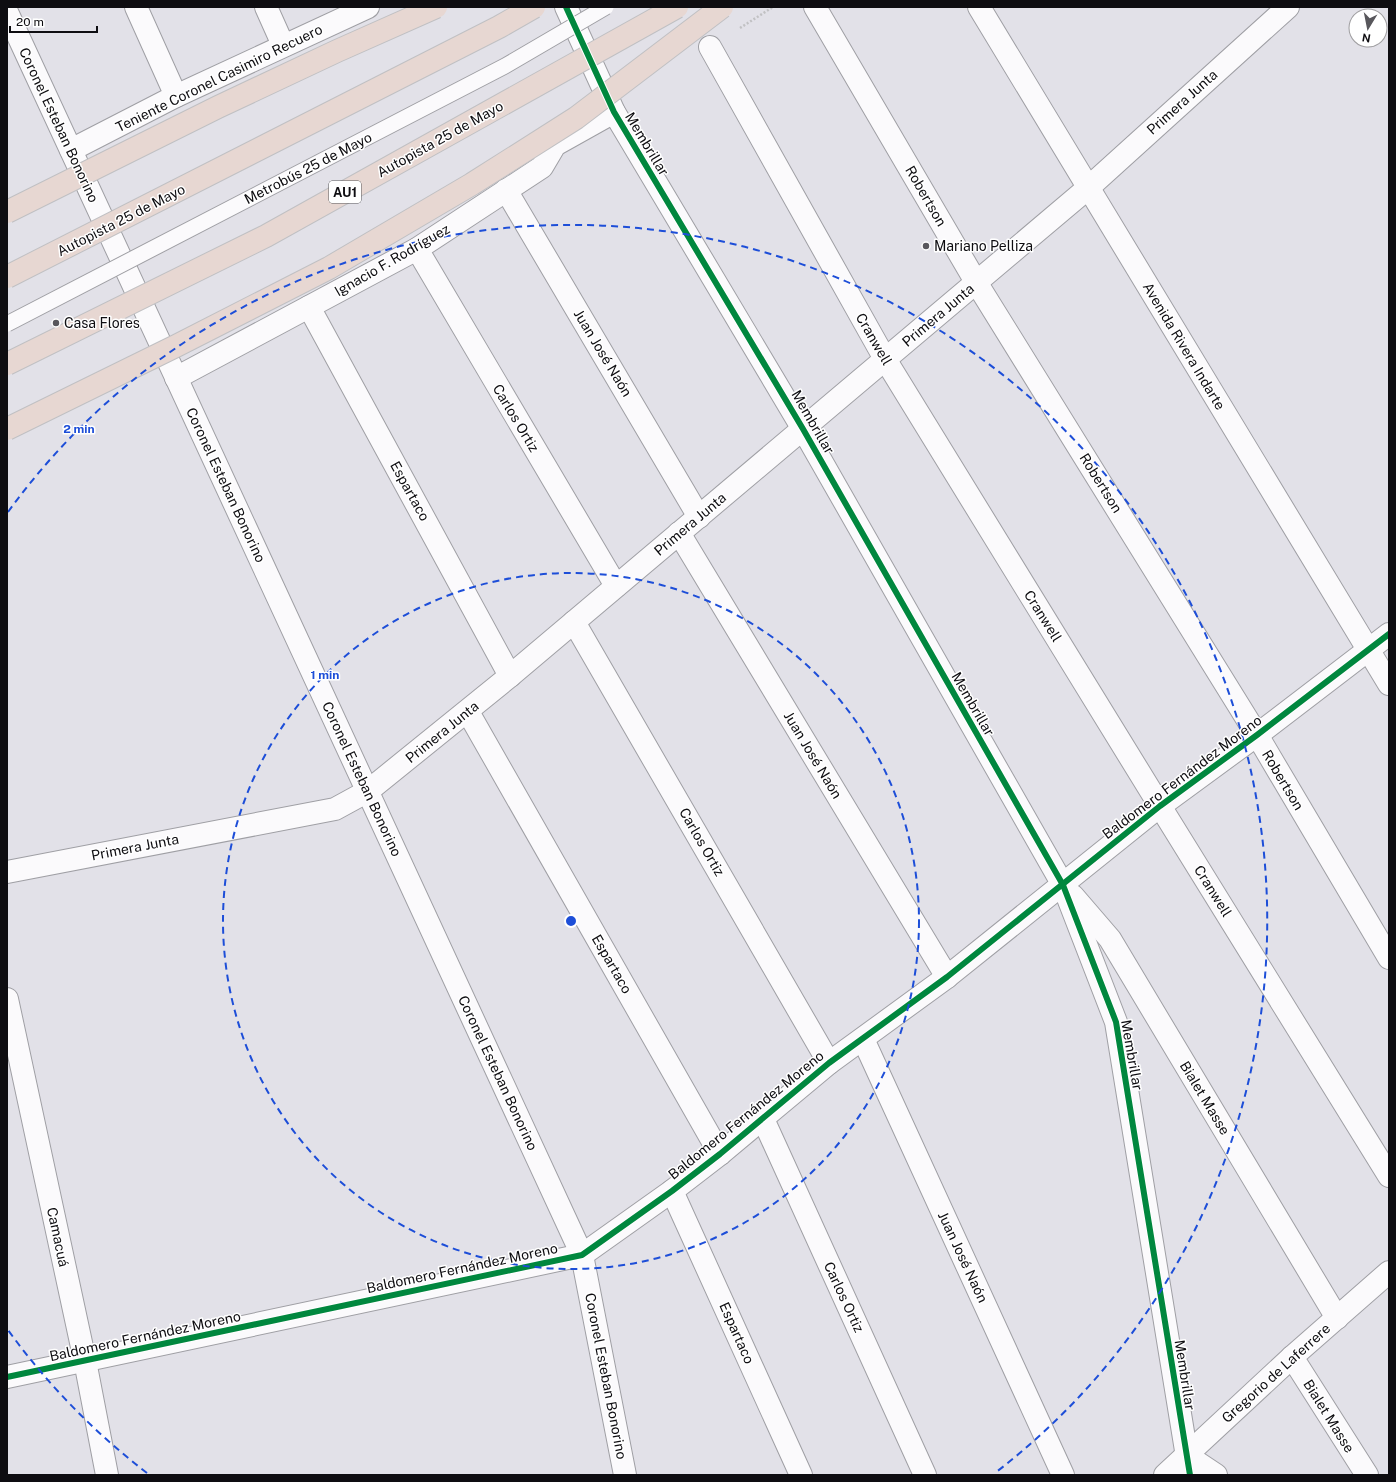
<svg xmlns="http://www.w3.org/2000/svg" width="1396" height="1482" viewBox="0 0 1396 1482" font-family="'Public Sans',sans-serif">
<rect width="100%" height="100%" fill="#e2e1e8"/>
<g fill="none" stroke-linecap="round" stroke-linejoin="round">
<g stroke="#9f9fa4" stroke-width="24">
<g id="minor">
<polyline points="136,7 176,96"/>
<polyline points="266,7 283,45"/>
<polyline points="566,7 614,112 803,429 1063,885 1116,1022 1190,1475"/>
<polyline points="815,7 976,282 1257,735 1389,958"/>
<polyline points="979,7 1389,684"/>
<polyline points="7,12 582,1255 625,1475"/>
<polyline points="710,47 885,359 1160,806 1389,1176"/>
<polyline points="71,150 176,96 368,7"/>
<polyline points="506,190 699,517"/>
<polyline points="417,249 616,586"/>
<polyline points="309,307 510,676"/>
<polyline points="176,378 417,249 542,167 555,145 614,112"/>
<polyline points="679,533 947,977"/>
<polyline points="574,622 829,1063"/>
<polyline points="468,712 720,1154"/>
<polyline points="7,872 335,809 368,791 510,676 1088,188 1288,7"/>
<polyline points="1073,896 1110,939 1337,1318"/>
<polyline points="7,999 85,1361 107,1475"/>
<polyline points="863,1039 1063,1475"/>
<polyline points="763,1119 925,1475"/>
<polyline points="672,1191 801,1475"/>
<polyline points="1292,1357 1367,1475"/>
<polyline points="7,1377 582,1255 672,1191 720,1154 829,1063 947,977 1160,806 1257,735 1389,634"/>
<polyline points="1186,1455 1216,1475"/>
<polyline points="1165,1475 1292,1357 1389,1272"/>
</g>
</g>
<polyline stroke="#c1c1c3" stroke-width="2.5" stroke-dasharray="2 2" stroke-linecap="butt" points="740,28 773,7"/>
<use href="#minor" stroke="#fbfafc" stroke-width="22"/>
<g stroke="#9f9fa4" stroke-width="17" stroke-linecap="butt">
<polyline id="service-bridge" points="7,324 505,66 606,7"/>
</g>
<g stroke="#c0c0c3" stroke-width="24" stroke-linecap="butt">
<g id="motorway-bridge">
<polyline points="7,212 218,107 337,51 436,7"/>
<polyline points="7,277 499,27 534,7"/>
<polyline points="7,364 266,236 677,7"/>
<polyline points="7,429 176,346 329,268 472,184 576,118 722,7"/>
</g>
</g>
<use href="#service-bridge" stroke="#fbfafc" stroke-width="15"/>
<use href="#motorway-bridge" stroke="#e7d7d2" stroke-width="22"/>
<g stroke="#fff" stroke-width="8">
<g id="cycleway">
<polyline points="566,7 614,112 803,429 1063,885 1116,1022 1190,1475"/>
<polyline points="7,1377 582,1255 672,1191 720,1154 829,1063 947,977 1160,806 1257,735 1389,634"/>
</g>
</g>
<use href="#cycleway" stroke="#00873e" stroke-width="6"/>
</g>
<g fill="none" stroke="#1d4ed8" stroke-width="2" stroke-dasharray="7 5">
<circle cx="571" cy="921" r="348"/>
<path d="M147 1473A696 696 0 0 1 8 1330M8 512A696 696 0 1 1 995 1473"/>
</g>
<g fill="#58575c" stroke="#fff" stroke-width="1.5">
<circle cx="926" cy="246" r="4"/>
<circle cx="56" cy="323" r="4"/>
</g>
<g text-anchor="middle" stroke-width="3" stroke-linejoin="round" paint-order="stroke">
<rect fill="#fff" stroke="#565658" stroke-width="1" x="329" y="181" width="32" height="22" rx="3"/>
<g font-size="13" font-weight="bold" fill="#0e0d11">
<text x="345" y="197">AU1</text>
</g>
<g font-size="14" fill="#0e0d11" stroke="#fff">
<text transform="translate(219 78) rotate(-26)" y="5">Teniente Coronel Casimiro Recuero</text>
<text transform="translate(1182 102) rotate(-42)" y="5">Primera Junta</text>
<text transform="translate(59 125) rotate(65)" y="5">Coronel Esteban Bonorino</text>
<text transform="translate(440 139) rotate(-29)" y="5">Autopista 25 de Mayo</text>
<text transform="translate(647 144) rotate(59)" y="5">Membrillar</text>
<text transform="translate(308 168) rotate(-27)" y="5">Metrobús 25 de Mayo</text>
<text transform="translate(926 196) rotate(60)" y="5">Robertson</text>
<text transform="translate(121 220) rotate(-27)" y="5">Autopista 25 de Mayo</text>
<text transform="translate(392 260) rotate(-30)" y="5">Ignacio F. Rodríguez</text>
<text transform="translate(938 315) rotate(-40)" y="5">Primera Junta</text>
<text transform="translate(874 339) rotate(60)" y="5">Cranwell</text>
<text transform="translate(1184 346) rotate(59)" y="5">Avenida Rivera Indarte</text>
<text transform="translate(603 353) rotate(59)" y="5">Juan José Naón</text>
<text transform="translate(516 418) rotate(59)" y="5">Carlos Ortiz</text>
<text transform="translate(813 422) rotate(60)" y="5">Membrillar</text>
<text transform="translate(1101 483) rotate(58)" y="5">Robertson</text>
<text transform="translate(226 485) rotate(65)" y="5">Coronel Esteban Bonorino</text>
<text transform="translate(410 491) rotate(61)" y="5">Espartaco</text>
<text transform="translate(690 524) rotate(-40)" y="5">Primera Junta</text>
<text transform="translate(1043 616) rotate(58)" y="5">Cranwell</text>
<text transform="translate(973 704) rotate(60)" y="5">Membrillar</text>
<text transform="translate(442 732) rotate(-39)" y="5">Primera Junta</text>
<text transform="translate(813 755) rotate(59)" y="5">Juan José Naón</text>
<text transform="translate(1182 777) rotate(-37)" y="5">Baldomero Fernández Moreno</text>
<text transform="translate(362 779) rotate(65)" y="5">Coronel Esteban Bonorino</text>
<text transform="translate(1283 780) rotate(59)" y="5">Robertson</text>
<text transform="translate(702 842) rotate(60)" y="5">Carlos Ortiz</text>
<text transform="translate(135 847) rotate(-11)" y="5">Primera Junta</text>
<text transform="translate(1213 891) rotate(58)" y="5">Cranwell</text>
<text transform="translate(612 964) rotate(60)" y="5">Espartaco</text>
<text transform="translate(1132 1055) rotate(80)" y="5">Membrillar</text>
<text transform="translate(498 1073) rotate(65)" y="5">Coronel Esteban Bonorino</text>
<text transform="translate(1205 1098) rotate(59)" y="5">Bialet Masse</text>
<text transform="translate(746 1115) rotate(-39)" y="5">Baldomero Fernández Moreno</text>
<text transform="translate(58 1237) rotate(78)" y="5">Camacuá</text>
<text transform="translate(963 1257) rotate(65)" y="5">Juan José Naón</text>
<text transform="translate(462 1268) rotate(-12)" y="5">Baldomero Fernández Moreno</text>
<text transform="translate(844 1297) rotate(65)" y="5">Carlos Ortiz</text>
<text transform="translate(737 1333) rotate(66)" y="5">Espartaco</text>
<text transform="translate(145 1336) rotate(-12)" y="5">Baldomero Fernández Moreno</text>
<text transform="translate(1276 1373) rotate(-42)" y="5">Gregorio de Laferrere</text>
<text transform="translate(1185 1375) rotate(81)" y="5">Membrillar</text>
<text transform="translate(606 1376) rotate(79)" y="5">Coronel Esteban Bonorino</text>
<text transform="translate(1329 1416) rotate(58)" y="5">Bialet Masse</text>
</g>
<g font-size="14" fill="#0e0d11" stroke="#fff" text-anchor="start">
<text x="934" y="251">Mariano Pelliza</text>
<text x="64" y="328">Casa Flores</text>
</g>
</g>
<circle cx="571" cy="921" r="6" fill="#1d4ed8" stroke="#fff" stroke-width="2"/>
<g font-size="12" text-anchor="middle" font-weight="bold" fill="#1d4ed8" stroke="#fff" stroke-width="3" stroke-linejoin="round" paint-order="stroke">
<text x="79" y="433">2 min</text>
<text x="325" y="679">1 min</text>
</g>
<rect width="1396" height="1482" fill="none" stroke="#0e0d11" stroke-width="16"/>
<g transform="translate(1368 28) rotate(190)"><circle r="19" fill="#ffffff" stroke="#9f9ea0"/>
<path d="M0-3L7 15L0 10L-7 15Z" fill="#58575c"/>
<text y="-6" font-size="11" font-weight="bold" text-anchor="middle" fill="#0e0d11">N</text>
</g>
<path d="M10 26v6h87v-6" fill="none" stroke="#0e0d11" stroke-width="2"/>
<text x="16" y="26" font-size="12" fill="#0e0d11" stroke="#ffffff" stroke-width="3" paint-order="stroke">20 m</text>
</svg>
